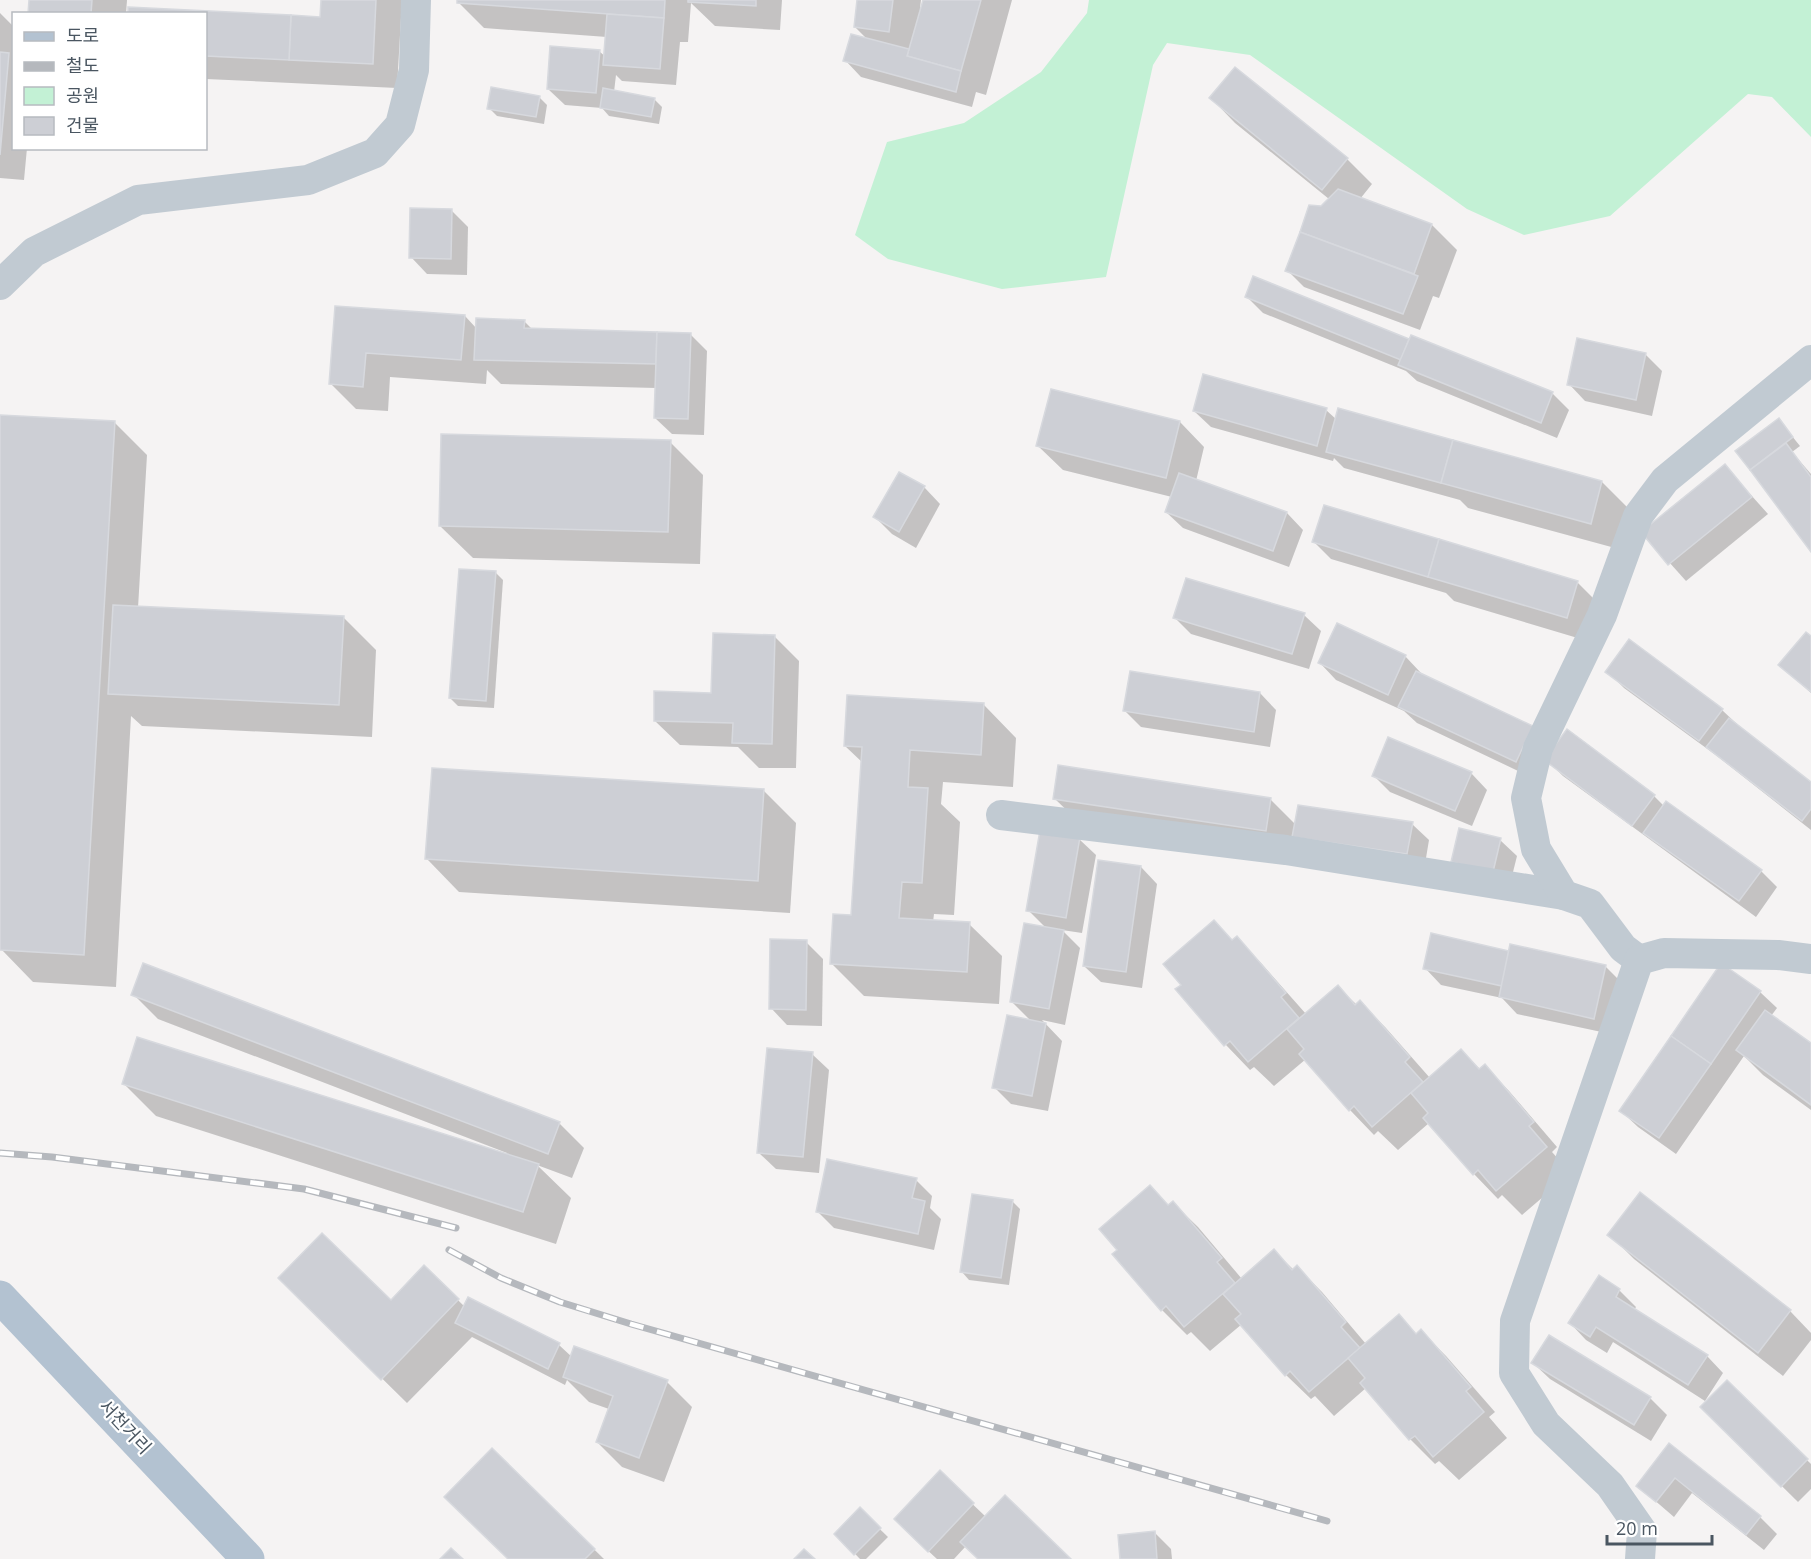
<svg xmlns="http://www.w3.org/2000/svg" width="1811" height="1559" viewBox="0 0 1811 1559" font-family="'Open Sans','Noto Sans KR',sans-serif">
<rect width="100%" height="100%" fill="#f5f3f3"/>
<polygon fill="#c3f1d5" points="1089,0 1811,0 1811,137 1772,97 1748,94 1610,216 1524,235 1467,209 1250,55 1167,43 1153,65 1106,277 1002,289 888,259 855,235 887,142 964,123 1041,72 1087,13"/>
<g fill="#0003">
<polygon points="31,0 127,0 126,14 29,14"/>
<polygon points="323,0 402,0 397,88 206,79 206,14 130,9 322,19"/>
<polygon points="459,0 782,0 780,30 715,26 691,3 688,42 680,42 676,85 622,81 616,75 614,92 654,99 662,107 659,124 609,116 602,108 565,105 548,89 600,52 606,57 607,37 484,28 459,3"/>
<polygon points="859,0 921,0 920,8 922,9 924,0 1012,0 986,95 976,92 972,107 861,77 845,60 868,40 855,27"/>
<polygon points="0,13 14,27 14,148 27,148 24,180 0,178"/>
<polygon points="539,97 547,105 544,124 497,116 489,108"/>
<polygon points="1211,98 1347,159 1372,184 1360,199 1432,225 1457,250 1439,298 1433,296 1420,330 1304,287 1287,270 1311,206 1321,207 1329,199 1235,123"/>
<polygon points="451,210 468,227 467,275 427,274 411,257"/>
<polygon points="1254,278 1410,341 1552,393 1569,410 1557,438 1417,381 1406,371 1263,313 1246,296"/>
<polygon points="337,307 465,316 477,329 524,321 533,330 690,334 707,351 704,435 672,434 655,418 656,388 501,384 487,370 486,384 390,377 388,411 356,409 331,384"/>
<polygon points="1578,340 1646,355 1662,371 1652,416 1585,401 1569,384"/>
<polygon points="1326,410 1337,420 1602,482 1627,507 1615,548 1468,508 1460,500 1344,468 1334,458 1333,461 1211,427 1194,411"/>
<polygon points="0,416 114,422 147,455 138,608 344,618 376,650 372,737 142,726 131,716 116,987 33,982 1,949"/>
<polygon points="1779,420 1800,446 1792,452 1811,474 1811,550 1737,452"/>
<polygon points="1180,422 1204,447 1196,481 1287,513 1303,530 1289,567 1183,528 1166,512 1172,497 1063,470 1038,446"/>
<polygon points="670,442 703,475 700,564 473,558 440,526"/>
<polygon points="1725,466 1768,514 1686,581 1643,533"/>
<polygon points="924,487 940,504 916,548 892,534 875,517"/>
<polygon points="1314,542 1577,582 1602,607 1591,642 1454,601 1446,593 1331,559"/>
<polygon points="495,572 503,580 494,708 458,706 450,698"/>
<polygon points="1304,615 1321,631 1309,669 1191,634 1175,618"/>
<polygon points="774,636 799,661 796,768 759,768 738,747 680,745 655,721 713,694"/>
<polygon points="1811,638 1811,693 1780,665"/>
<polygon points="1405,656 1421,673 1421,675 1532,728 1533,778 1417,723 1404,711 1336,680 1320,663"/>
<polygon points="1607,671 1722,710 1739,726 1811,784 1811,830 1717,756 1624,688"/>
<polygon points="1260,693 1276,710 1270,747 1141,727 1125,711"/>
<polygon points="984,705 1016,738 1013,787 943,782 941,804 960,822 954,915 934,914 933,922 969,924 1002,956 999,1004 864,996 831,963 852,916 863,763 845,746"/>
<polygon points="1546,759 1654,796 1664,806 1761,871 1777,887 1756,917 1563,776"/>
<polygon points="1471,773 1487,790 1472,826 1390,792 1374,776"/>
<polygon points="764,791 796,823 790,913 459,892 427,859"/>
<polygon points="1055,799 1270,799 1296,825 1412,824 1429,840 1424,870 1290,856 1080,823"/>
<polygon points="1460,830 1500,840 1517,856 1509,888"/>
<polygon points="1079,839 1096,855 1082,933 1062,930 1080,948 1065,1025 1042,1020 1062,1041 1048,1111 1011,1104 994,1087 1031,1021 1011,1001 1046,928 1028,910"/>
<polygon points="1141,867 1157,884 1142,988 1101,982 1084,966"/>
<polygon points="1236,938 1261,963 1306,1014 1338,987 1357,1005 1360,1002 1385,1027 1430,1078 1461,1051 1481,1070 1485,1066 1509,1091 1557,1147 1552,1152 1571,1173 1522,1215 1502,1195 1498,1199 1474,1174 1429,1123 1398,1150 1378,1131 1374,1135 1350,1110 1306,1059 1274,1086 1254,1067 1250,1070 1226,1045 1177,989"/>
<polygon points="806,942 823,959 822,1026 787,1025 771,1008"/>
<polygon points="1511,953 1605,966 1622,983 1611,1034 1517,1014 1502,998 1441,985 1425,968"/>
<polygon points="1760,992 1777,1008 1771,1016 1811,1045 1811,1110 1763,1075 1744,1056 1676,1154 1638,1127 1621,1111"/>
<polygon points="133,994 559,1123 584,1148 572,1178 537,1165 571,1198 556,1244 156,1116 124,1084 506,1155 507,1153 158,1019"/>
<polygon points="812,1054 829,1070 819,1173 776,1169 759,1153"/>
<polygon points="916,1180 932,1196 930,1208 941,1219 934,1250 834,1228 817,1211"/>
<polygon points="1150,1187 1169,1206 1173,1203 1198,1227 1242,1279 1274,1251 1294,1270 1297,1267 1322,1292 1366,1344 1398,1316 1417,1335 1421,1331 1446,1356 1495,1412 1489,1417 1507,1438 1459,1480 1439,1461 1435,1464 1410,1439 1366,1388 1334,1416 1315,1396 1311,1399 1286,1375 1242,1324 1210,1351 1191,1332 1187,1335 1162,1310 1114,1254 1119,1250"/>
<polygon points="1012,1201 1020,1209 1009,1285 969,1280 962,1272"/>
<polygon points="1609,1234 1790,1311 1811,1333 1811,1340 1783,1376 1634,1259"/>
<polygon points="424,1267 465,1307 469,1299 559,1345 572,1357 667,1382 692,1407 664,1482 622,1467 597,1442 609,1409 589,1402 567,1380 565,1385 472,1337 407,1403 280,1278 391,1302"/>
<polygon points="1619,1290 1636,1307 1634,1310 1707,1356 1723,1373 1705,1401 1613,1342 1607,1353 1586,1340 1570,1323"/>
<polygon points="1533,1363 1650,1398 1667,1415 1651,1441 1550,1379"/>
<polygon points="1727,1382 1811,1464 1811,1489 1798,1502 1702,1407"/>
<polygon points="1670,1445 1760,1517 1777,1534 1764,1550 1692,1493 1674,1517 1638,1486"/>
<polygon points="492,1450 604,1559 509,1559"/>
<polygon points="940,1473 986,1517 1068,1559 979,1559 966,1546 954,1559 937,1559 912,1536"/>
<polygon points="860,1510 888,1537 866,1559 860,1559 836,1534"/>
<polygon points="1154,1532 1171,1549 1172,1559 1122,1559"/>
</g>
<g fill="#cdcfd5" stroke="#d7d9de" stroke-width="1.5">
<polygon points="29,0 92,0 91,14 28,14"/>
<polygon points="321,0 376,0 373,64 289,60 291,15 320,17"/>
<polygon points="457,0 665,0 664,18 457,3"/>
<polygon points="688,0 756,0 756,6 688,2"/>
<polygon points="857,0 893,0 889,32 854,27"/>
<polygon points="923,0 981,0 961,71 907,56"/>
<polygon points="128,7 291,15 289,60 206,56 206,14 128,14"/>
<polygon points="607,14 664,18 660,69 603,65"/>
<polygon points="851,34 909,49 907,56 961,71 956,92 843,61"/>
<polygon points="550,46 600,50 596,93 547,89"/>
<polygon points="0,52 9,53 0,155"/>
<polygon points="1235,67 1348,158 1322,190 1209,98"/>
<polygon points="491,87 540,96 536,117 487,109"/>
<polygon points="603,88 655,98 651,117 600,108"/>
<polygon points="1338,189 1432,224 1414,274 1300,232 1309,205 1321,206"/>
<polygon points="410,208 452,209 451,259 409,258"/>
<polygon points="1300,232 1418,276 1403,314 1285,271"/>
<polygon points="1253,276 1409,339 1401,360 1245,297"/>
<polygon points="335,306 465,315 461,360 366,353 363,387 329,384"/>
<polygon points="476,318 525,320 524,328 657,332 656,364 474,360"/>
<polygon points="657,332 691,333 688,419 654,418"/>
<polygon points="1411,335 1553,392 1541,423 1398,365"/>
<polygon points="1577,338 1646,353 1636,400 1567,385"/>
<polygon points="1203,374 1327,408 1317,446 1193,411"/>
<polygon points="1051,389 1180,421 1166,478 1036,446"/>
<polygon points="1338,408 1453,440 1441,483 1326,452"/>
<polygon points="0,415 115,421 84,955 0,950"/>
<polygon points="1779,418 1793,437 1750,470 1735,451"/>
<polygon points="441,434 671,440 668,532 439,526"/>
<polygon points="1453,440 1602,481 1591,524 1441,483"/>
<polygon points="1786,443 1811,477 1811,552 1750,470"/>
<polygon points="1725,464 1752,497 1668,565 1641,532"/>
<polygon points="899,472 925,486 899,532 873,517"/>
<polygon points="1179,473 1287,512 1273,551 1165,512"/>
<polygon points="1324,505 1439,539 1428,577 1312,542"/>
<polygon points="1439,539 1578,581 1567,618 1428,577"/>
<polygon points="459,569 496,571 486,701 449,698"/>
<polygon points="1186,578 1305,613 1292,654 1173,618"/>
<polygon points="113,605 344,616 339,705 108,694"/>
<polygon points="1337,623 1406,655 1388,695 1318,663"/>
<polygon points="1806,632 1811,636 1811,692 1778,665"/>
<polygon points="713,633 775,635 772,744 732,743 733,723 654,721 654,691 711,693"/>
<polygon points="1629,639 1723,709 1699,741 1605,672"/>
<polygon points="1130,671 1260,692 1254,732 1123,711"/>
<polygon points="1416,671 1533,726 1516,762 1398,707"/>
<polygon points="847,695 984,703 981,755 910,750 908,787 928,788 922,883 902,882 899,918 970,922 967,972 830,964 833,914 851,915 862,747 844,746"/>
<polygon points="1729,718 1811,782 1811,809 1802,821 1706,747"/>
<polygon points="1567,729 1655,795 1632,826 1544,760"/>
<polygon points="1388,737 1472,772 1455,811 1372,776"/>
<polygon points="1058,765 1271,798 1266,831 1053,799"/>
<polygon points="432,768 764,789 758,881 425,859"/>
<polygon points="1666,801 1762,870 1739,901 1643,833"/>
<polygon points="1298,805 1413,822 1407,854 1292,837"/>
<polygon points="1459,828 1501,838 1493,872 1451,862"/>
<polygon points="1040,830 1080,837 1066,918 1026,911"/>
<polygon points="1098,860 1141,866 1126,972 1083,966"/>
<polygon points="1214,920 1232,940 1237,936 1286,993 1281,997 1299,1018 1248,1062 1230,1041 1224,1046 1175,989 1181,985 1163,964"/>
<polygon points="1024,923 1064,930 1049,1009 1010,1002"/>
<polygon points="1431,933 1509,951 1502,986 1423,969"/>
<polygon points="770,939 807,940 806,1010 769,1009"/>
<polygon points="1510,944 1606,965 1594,1019 1499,997"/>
<polygon points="143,963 560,1122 548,1154 131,995"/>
<polygon points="1721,963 1761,991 1711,1064 1671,1036"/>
<polygon points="1338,985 1355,1005 1360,1000 1410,1057 1405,1062 1423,1082 1372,1127 1354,1106 1349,1111 1299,1054 1304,1049 1287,1029"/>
<polygon points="1765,1010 1811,1043 1811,1105 1736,1050"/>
<polygon points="1007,1015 1046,1023 1032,1096 992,1088"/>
<polygon points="1671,1036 1711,1064 1659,1138 1619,1111"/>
<polygon points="137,1037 539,1164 523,1212 122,1084"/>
<polygon points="767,1048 813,1052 803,1157 757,1153"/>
<polygon points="1461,1049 1479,1069 1485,1064 1534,1122 1529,1126 1547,1147 1496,1191 1478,1170 1473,1175 1423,1118 1428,1113 1411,1093"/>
<polygon points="827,1159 917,1178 912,1198 925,1201 918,1234 816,1212"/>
<polygon points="1150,1185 1168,1205 1173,1201 1222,1258 1217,1262 1235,1283 1184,1327 1166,1306 1161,1311 1112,1254 1117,1250 1099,1229"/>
<polygon points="1640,1192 1791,1310 1758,1353 1607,1235"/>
<polygon points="972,1194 1013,1200 1001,1278 960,1272"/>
<polygon points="322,1233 391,1300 424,1265 459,1299 381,1380 278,1278"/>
<polygon points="1274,1249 1292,1270 1297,1265 1346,1322 1341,1327 1360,1348 1309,1392 1290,1371 1285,1376 1235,1319 1241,1314 1223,1294"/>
<polygon points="1599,1275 1620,1289 1616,1297 1708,1355 1688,1385 1596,1327 1590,1337 1568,1323"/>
<polygon points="468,1297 560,1343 548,1369 455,1323"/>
<polygon points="1399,1314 1416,1334 1421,1329 1471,1387 1466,1391 1484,1412 1433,1457 1415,1436 1409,1440 1360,1383 1365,1378 1348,1358"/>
<polygon points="1549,1335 1651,1397 1634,1425 1531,1363"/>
<polygon points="574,1346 668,1380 639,1458 596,1442 613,1396 563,1377"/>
<polygon points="1727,1380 1808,1459 1781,1487 1700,1407"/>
<polygon points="1669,1443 1761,1516 1746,1535 1675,1478 1656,1502 1636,1486"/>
<polygon points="492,1448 595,1549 585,1559 508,1559 444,1497"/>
<polygon points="940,1470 974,1503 928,1552 894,1519"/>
<polygon points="1005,1495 1071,1559 978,1559 960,1542"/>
<polygon points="860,1507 881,1528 854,1555 834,1534"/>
<polygon points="1155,1531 1157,1559 1120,1559 1118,1535"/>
<polygon points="451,1548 463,1559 440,1559"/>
<polygon points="804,1549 815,1559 794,1559"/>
</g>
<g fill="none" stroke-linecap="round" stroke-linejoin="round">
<g stroke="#c1cad2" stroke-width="30">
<polyline points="0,285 34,252 138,200 308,180 375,153 400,125 414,70 416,0"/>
<polyline points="1001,815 1286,850 1564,895"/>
<polyline points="1639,960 1623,948 1590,904 1564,895 1536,849 1526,798 1538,748 1602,615 1638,516 1665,480 1811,360"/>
<polyline points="1640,1559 1642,1531 1610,1485 1546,1424 1514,1373 1515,1321 1639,960 1664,953 1778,955 1811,959"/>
</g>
<polyline stroke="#b3c2d1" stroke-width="33" points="0,1297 248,1559"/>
<g stroke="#b5b8bd" stroke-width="7">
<g id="rail">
<polyline points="0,1153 52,1157 304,1189 456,1228"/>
<polyline points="449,1250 501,1278 560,1302 631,1324 1327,1521"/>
</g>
</g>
<use href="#rail" stroke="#fff" stroke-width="4.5" stroke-dasharray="14" stroke-linecap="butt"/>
</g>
<g text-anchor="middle" stroke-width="4.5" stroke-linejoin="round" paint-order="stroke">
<g font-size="18" fill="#4a5661" stroke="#fff">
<text transform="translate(125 1427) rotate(47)" y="6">서천거리</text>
</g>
</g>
<rect x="12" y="12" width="195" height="138" fill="#ffffff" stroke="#b7bbc0" stroke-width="1.5"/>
<rect x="24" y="32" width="30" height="9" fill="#b3c2d1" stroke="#b7bbc0" stroke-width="1.5"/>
<text x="66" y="42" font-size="18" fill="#4a5661">도로</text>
<rect x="24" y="62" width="30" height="9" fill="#b5b8bd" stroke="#b7bbc0" stroke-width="1.5"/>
<text x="66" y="72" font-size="18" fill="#4a5661">철도</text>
<rect x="24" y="87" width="30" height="18" fill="#c3f1d5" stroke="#b7bbc0" stroke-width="1.5"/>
<text x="66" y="102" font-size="18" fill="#4a5661">공원</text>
<rect x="24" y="117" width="30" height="18" fill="#cdcfd5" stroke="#b7bbc0" stroke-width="1.5"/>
<text x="66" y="132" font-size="18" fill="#4a5661">건물</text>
<path d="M1607 1535v9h105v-9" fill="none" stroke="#4a5661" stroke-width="3"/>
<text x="1616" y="1535" font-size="18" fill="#4a5661" stroke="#ffffff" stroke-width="4.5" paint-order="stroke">20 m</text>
</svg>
